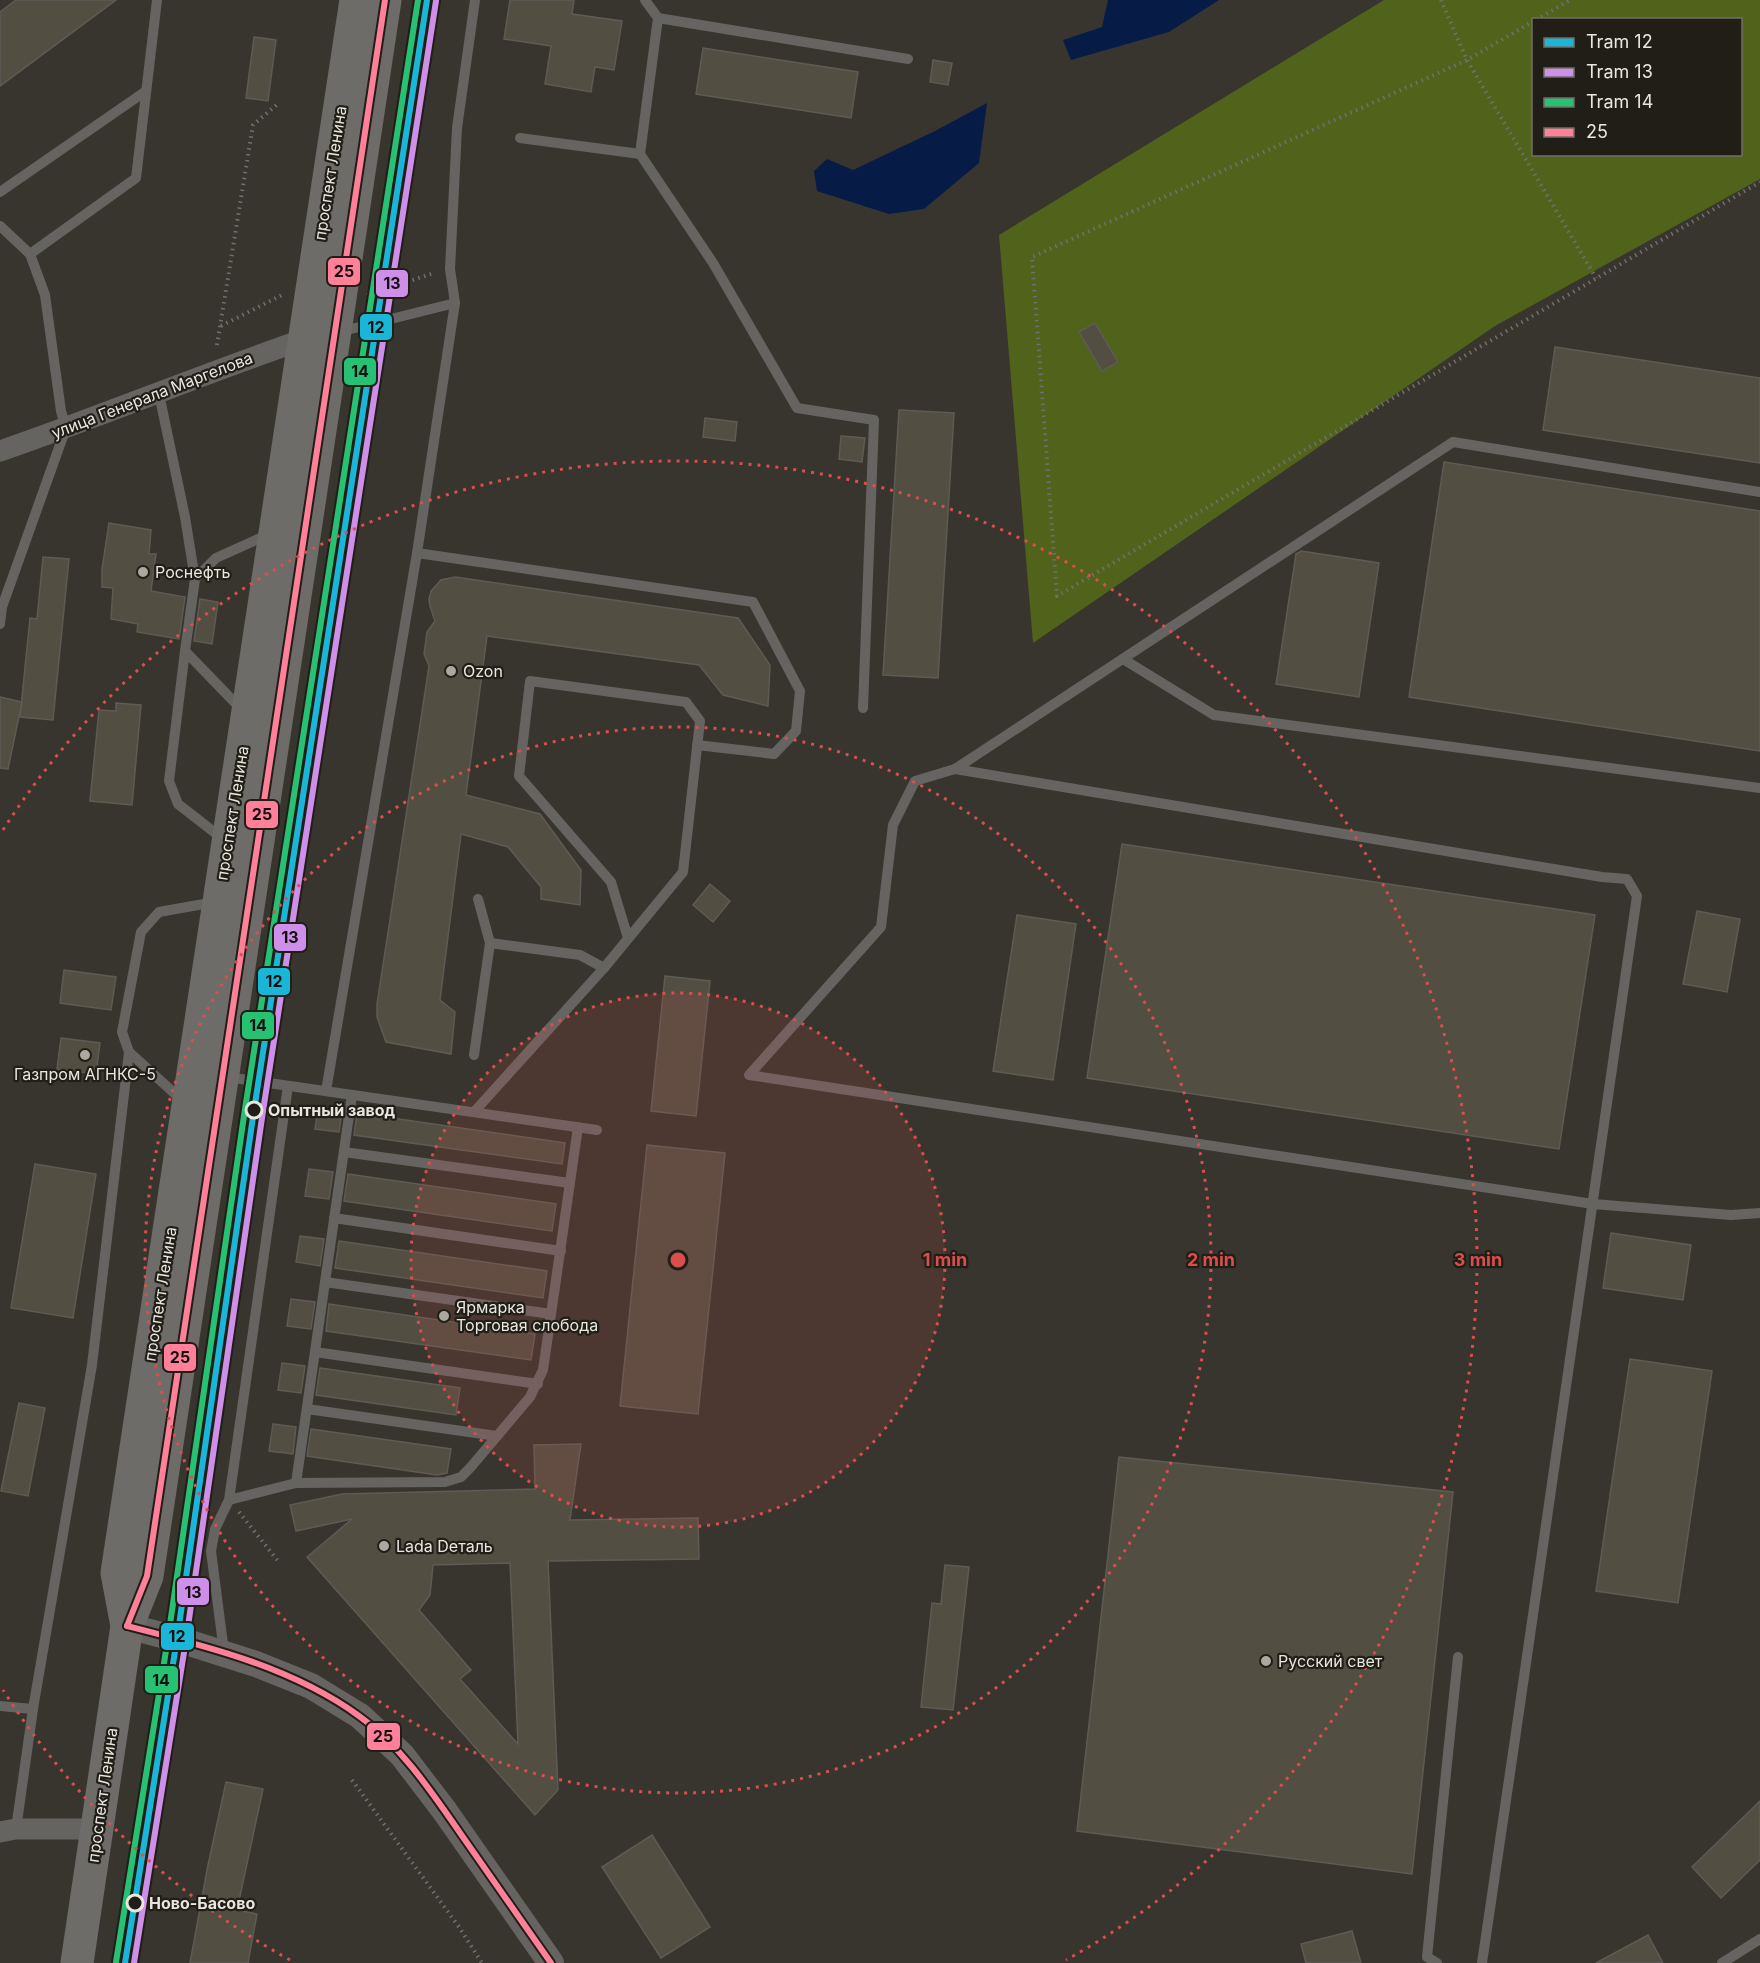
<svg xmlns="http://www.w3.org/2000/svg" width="1760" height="1963" viewBox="0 0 1760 1963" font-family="Inter,sans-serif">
<rect width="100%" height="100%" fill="#38352e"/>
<path fill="#51621b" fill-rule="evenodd" d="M1384 0H1760V179L1495 326 1033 643 999 235ZM1534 20H1740V154H1534Z"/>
<g fill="#061c47">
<polygon points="1108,0 1219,0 1169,32 1071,60 1063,40 1102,27"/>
<polygon points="987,103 979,163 924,209 889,214 817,191 814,171 827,159 853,170 935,131"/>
</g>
<g fill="#524e41" stroke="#5e5b55" stroke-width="1.5" fill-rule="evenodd">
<polygon points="16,0 116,0 0,86 0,12"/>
<polygon points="510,0 574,0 572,14 622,21 614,70 595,67 591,92 545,84 551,46 504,39"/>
<polygon points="254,37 276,40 268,101 246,98"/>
<polygon points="703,48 858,72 851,118 696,94"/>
<polygon points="933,60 952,63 948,85 930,82"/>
<polygon points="1095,323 1118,362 1102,371 1079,332"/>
<polygon points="1555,347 1760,378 1760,463 1543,430"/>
<polygon points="899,410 954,413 938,678 883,675"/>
<polygon points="705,418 737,422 735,441 703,437"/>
<polygon points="841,436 865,438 862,462 839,459"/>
<polygon points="1444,462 1760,511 1760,751 1409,697"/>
<polygon points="109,523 151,530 149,554 156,554 151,591 185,597 179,639 137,632 138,624 111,619 113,588 102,587 102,569"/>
<polygon points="1301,551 1379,563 1359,697 1276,684 1296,554"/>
<polygon points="43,557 69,559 53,720 20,717 30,618 37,619"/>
<polygon points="455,577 738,618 770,665 768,706 723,695 699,665 487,636 466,795 540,814 581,870 580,905 541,899 541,887 508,847 461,834 440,1000 455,1012 451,1054 386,1042 377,1017 377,1004 429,666 424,654 427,632 435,621 430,606 429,599 431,591 441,580"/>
<polygon points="200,599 218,602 212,644 194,641"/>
<polygon points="0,697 22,702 8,769 0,768"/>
<polygon points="116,703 141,705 132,805 90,801 99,710 116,711"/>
<polygon points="1122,844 1595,915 1559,1149 1087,1078"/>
<polygon points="710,884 730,901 713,922 693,905"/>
<polygon points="1697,911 1740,919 1727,992 1683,984"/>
<polygon points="1017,915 1076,924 1053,1080 993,1071"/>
<polygon points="64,970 116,977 111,1010 60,1003"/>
<polygon points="665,976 710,981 696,1116 651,1111"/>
<polygon points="61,1038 100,1043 96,1074 57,1069"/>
<polygon points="318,1108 342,1111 339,1132 315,1129"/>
<polygon points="357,1113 565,1143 562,1164 354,1135"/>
<polygon points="647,1145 725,1153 698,1414 620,1406"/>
<polygon points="35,1164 96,1174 73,1318 11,1308"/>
<polygon points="309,1169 333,1172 329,1199 305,1196"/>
<polygon points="348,1174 556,1204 552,1231 344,1201"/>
<polygon points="1611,1233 1691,1245 1683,1300 1603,1288"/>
<polygon points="300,1236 324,1239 320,1266 296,1262"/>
<polygon points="339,1241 547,1271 543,1298 335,1268"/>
<polygon points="291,1299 315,1302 311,1329 287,1326"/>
<polygon points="329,1304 535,1334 531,1360 326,1331"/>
<polygon points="1630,1359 1712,1371 1678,1603 1596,1591"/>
<polygon points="282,1363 305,1366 301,1393 278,1390"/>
<polygon points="320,1368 460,1388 456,1415 316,1395"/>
<polygon points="19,1403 45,1408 28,1496 1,1491"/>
<polygon points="273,1424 296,1427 293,1454 269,1451"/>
<polygon points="311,1429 451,1449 447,1473 437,1475 307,1456"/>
<path d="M581 1444 570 1520 698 1518 699 1559 548 1561 558 1790 535 1815 307 1557 352 1519 296 1531 290 1505 342 1494 535 1489 534 1445ZM510 1563 518 1744 460 1679 471 1670 419 1610 430 1595 433 1565Z"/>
<polygon points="1119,1457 1453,1492 1412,1874 1077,1831"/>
<polygon points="945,1565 969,1567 953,1710 921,1707 932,1603 941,1604"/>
<polygon points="226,1782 263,1789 237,1910 257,1914 248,1963 190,1963 208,1865"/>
<polygon points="1760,1801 1760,1860 1721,1898 1692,1867"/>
<polygon points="652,1835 710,1927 661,1958 602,1867"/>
<polygon points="1352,1931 1361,1963 1306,1963 1301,1944"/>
<polygon points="1648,1935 1663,1963 1596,1963"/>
</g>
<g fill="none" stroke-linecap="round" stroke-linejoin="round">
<g stroke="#71706c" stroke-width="4" stroke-dasharray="1.5 4.5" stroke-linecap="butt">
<polyline points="1441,0 1467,60 1596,278"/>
<polyline points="1536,20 1570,0"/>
<polyline points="1534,21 1467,60 1032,257 1057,596 1760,182"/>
<polyline points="367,295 434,273"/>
<polyline points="221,326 284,294"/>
<polyline points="217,345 253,125 279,103"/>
<polyline points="239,1512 278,1561"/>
<polyline points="352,1780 459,1927 482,1963"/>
</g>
<g stroke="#666461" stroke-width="10">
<polyline points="658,18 908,59"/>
<polyline points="520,138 640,154 658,18 645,0"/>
<polyline points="640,154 713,263 797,408 874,420 863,708"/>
<polyline points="0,192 146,91"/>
<polyline points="0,226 30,254 45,295 61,411 66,428 2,607 0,624"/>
<polyline points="30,254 136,178 157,0"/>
<polyline points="339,332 455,303"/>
<polyline points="159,394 185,517 195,579"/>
<polyline points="417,553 753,602 800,691 796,731 774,754 697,745"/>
<polyline points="185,651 169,781 178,804 223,839"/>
<polyline points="1123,659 1214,715 1760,788"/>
<polyline points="242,710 185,651 195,579 216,558 269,534"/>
<polyline points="955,769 1453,442 1760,492"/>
<polyline points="478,899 490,943"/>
<polyline points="474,1055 490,943 580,955 604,968"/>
<polyline points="227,1077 597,1130"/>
<polyline points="326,1091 417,553 455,303 450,269 457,128 475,0"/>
<polyline points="184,1102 129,1052 122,1032 141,932 159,912 215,902"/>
<polyline points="474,1112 604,968 683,872 700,721 686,702 530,681 519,776 611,882 628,938"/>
<polyline points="344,1152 570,1183"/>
<polyline points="334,1218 561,1251"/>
<polyline points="325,1282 551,1314"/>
<polyline points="315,1352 538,1384"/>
<polyline points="307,1409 497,1436"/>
<polyline points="296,1483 352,1095"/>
<polyline points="229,1500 296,1483 445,1482 461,1477 470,1468 530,1397 543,1370 578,1127"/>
<polyline points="224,1652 211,1551 215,1529 229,1500 288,1086"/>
<polyline points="0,1706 33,1709"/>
<polyline points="16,1829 33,1709 92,1365 129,1052"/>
<polyline points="1437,1963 1427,1957 1458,1657"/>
<polyline points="1482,1963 1515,1739 1637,896 1627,879 1602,877 955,769 915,781 893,825 881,927 749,1075 1593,1204 1731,1215 1760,1213"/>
<polyline points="1722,1963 1760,1939"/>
</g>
<g stroke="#666461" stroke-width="21">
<path d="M0 451C102 416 202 374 305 339"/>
<polyline points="0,1832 16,1829 97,1829"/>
</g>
<polyline stroke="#666461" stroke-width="26" points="127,1626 177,1639 256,1664 311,1686 360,1716 402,1755 444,1810 551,1963"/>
<g stroke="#6e6c68" stroke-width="33">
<polyline points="127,1626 117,1573 356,0"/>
<polyline points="77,1963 127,1626 147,1576 385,0"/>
</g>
<g stroke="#211e18" stroke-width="10">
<g id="bus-1">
<polyline points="127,1626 147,1576 385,0"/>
<path d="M127 1626C206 1646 292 1667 359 1716 402 1746 435 1797 465 1840 494 1881 522 1922 551 1963"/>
</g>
</g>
<use href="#bus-1" stroke="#ff8098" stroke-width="6"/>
<g stroke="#211e18" stroke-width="10">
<polyline id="tram-1" points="125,1963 177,1639 254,1110 427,0"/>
</g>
<g stroke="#211e18" stroke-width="10">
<polyline id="tram-2" points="134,1963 186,1640 263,1111 436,1"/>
</g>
<g stroke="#211e18" stroke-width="10">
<polyline id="tram-3" points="116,1962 168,1638 245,1109 418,0"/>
</g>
<use href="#tram-1" stroke="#1ab6d8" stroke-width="6"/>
<use href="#tram-2" stroke="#ce8fe9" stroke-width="6"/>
<use href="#tram-3" stroke="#26c172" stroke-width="6"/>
</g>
<circle cx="678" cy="1260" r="267" fill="#da4e4c" fill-opacity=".12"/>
<g fill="none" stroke="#da4e4c" stroke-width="3" stroke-dasharray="3 6">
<circle cx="678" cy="1260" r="267"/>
<circle cx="678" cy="1260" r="533"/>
<path d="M290 1960A800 800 0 0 1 3 1690M3 830A800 800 0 1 1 1066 1960"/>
</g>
<g fill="#aba8a0" stroke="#211e18" stroke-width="2">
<circle cx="143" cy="572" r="6"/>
<circle cx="451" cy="671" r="6"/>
<circle cx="85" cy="1055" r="6"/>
<circle cx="444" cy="1316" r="6"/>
<circle cx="384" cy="1546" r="6"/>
<circle cx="1266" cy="1661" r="6"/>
</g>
<g fill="#211e18" stroke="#e9e6de" stroke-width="3">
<circle cx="254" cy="1110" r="8"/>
<circle cx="135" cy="1903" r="8"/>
</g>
<g text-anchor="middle" stroke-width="4.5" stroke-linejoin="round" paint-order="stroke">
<g font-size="16" fill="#e9e6de" stroke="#211e18">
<text transform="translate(330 173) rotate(-81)" y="6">проспект Ленина</text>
<text transform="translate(152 395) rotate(-21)" y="6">улица Генерала Маргелова</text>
<text transform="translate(232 813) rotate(-81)" y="6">проспект Ленина</text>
<text transform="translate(160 1294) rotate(-81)" y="6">проспект Ленина</text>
<text transform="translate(102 1795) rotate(-82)" y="6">проспект Ленина</text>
</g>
<g font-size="16" fill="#e9e6de" stroke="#211e18" text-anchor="start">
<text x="155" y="578">Роснефть</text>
<text x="463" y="677">Ozon</text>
<text x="85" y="1080" text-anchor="middle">Газпром АГНКС-5</text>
<text x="456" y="1313">Ярмарка<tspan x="456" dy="18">Торговая слобода</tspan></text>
<text x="396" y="1552">Lada Dеталь</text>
<text x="1278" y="1667">Русский свет</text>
</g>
<g font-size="16" font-weight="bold" fill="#e9e6de" stroke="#211e18" text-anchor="start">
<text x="268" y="1116">Опытный завод</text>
<text x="149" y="1909">Ново-Басово</text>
</g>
</g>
<circle cx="678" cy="1260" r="9" fill="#da4e4c" stroke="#211e18" stroke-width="3"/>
<g font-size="18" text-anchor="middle" font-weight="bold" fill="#da4e4c" stroke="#211e18" stroke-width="4.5" stroke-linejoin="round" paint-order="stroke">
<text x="945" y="1266">1 min</text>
<text x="1211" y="1266">2 min</text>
<text x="1478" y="1266">3 min</text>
</g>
<g stroke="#211e18" stroke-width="2">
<rect x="327" y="257" width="34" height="29" rx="6" fill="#ff8098"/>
<rect x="375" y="269" width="34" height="29" rx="6" fill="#ce8fe9"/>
<rect x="359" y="313" width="34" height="28" rx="6" fill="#1ab6d8"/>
<rect x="343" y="357" width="34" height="29" rx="6" fill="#26c172"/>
<rect x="245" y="800" width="34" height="29" rx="6" fill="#ff8098"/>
<rect x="273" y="923" width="34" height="29" rx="6" fill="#ce8fe9"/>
<rect x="257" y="967" width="34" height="29" rx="6" fill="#1ab6d8"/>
<rect x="241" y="1011" width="34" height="29" rx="6" fill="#26c172"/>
<rect x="163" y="1343" width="34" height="29" rx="6" fill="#ff8098"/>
<rect x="176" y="1577" width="34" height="29" rx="6" fill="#ce8fe9"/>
<rect x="160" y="1622" width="35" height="29" rx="6" fill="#1ab6d8"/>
<rect x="144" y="1665" width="35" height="29" rx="6" fill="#26c172"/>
<rect x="366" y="1722" width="35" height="29" rx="6" fill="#ff8098"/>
</g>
<g font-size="16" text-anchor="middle" font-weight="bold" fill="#111">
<text x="344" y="277">25</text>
<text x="392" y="289">13</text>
<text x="376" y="333">12</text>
<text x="360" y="377">14</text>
<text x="262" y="820">25</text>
<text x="290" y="943">13</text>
<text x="274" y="987">12</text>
<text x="258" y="1031">14</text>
<text x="180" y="1363">25</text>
<text x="193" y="1598">13</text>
<text x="177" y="1642">12</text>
<text x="161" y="1686">14</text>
<text x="383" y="1742">25</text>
</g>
<rect x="1532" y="18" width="210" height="138" fill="#211e18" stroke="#716e67" stroke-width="1.5"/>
<rect x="1544" y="38" width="30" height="9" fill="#1ab6d8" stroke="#716e67" stroke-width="1.5"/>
<text x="1586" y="48" font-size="18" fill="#e9e6de">Tram 12</text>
<rect x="1544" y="68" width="30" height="9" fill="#ce8fe9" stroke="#716e67" stroke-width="1.5"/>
<text x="1586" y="78" font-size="18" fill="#e9e6de">Tram 13</text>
<rect x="1544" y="98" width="30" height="9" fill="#26c172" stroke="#716e67" stroke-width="1.5"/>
<text x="1586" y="108" font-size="18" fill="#e9e6de">Tram 14</text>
<rect x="1544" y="128" width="30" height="9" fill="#ff8098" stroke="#716e67" stroke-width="1.5"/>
<text x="1586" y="138" font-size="18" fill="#e9e6de">25</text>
</svg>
